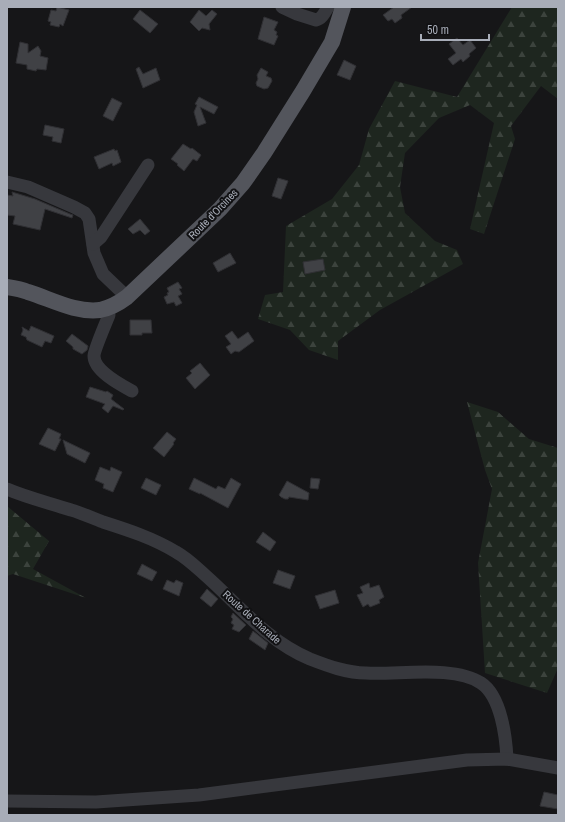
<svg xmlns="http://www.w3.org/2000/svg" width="565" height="822" viewBox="0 0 565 822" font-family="'Archivo Narrow',sans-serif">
<defs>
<pattern id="forest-firs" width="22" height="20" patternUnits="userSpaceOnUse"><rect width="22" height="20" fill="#1e261f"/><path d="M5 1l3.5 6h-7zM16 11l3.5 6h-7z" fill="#3c433d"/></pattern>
</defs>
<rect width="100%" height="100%" fill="#161618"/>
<g fill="url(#forest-firs)">
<polygon points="512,7 558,7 558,99 541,86 511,126 515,139 484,234 470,229 494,123 470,105 439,118 405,153 400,187 405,213 435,241 457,250 463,264 380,310 338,341 338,360 309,350 290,330 258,319 265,295 283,292 286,226 332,199 359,165 369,129 395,81 457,97"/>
<polygon points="467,402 498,412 529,439 558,448 558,668 547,693 485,673 478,563 492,489 485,470"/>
<polygon points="7,506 49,541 33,569 86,598 13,574 7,576"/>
</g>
<g fill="#404145" stroke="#303034">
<polygon points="57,7 69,10 63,26 60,24 59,27 50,25 51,22 48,21 51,10 56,11"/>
<polygon points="394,7 412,7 401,15 402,18 395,23 392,19 388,21 383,15"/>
<polygon points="140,10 158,24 150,33 133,19"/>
<polygon points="199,10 206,16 212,10 217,14 209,24 210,30 202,28 199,31 190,22"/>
<polygon points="264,17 278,22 274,30 277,32 276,35 278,36 274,45 258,39"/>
<polygon points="457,38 463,45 470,40 476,48 469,54 470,56 463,62 461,59 453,65 448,59 456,53 449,44"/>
<polygon points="20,42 28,44 28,53 38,46 41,51 40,56 48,58 46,70 37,69 36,71 27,69 27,65 16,63"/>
<polygon points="344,60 356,66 350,80 337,75"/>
<polygon points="139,67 143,74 156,68 160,80 143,88 136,69"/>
<polygon points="261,68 268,72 266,76 271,78 272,81 268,88 264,89 257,86 256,83 258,79 257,75"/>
<polygon points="199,97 218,107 214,114 200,107 206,123 198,126 194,112 197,105 195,104"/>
<polygon points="112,98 122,103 113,121 103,116"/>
<polygon points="45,125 64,129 61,143 52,141 53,137 43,135"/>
<polygon points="183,144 191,149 192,148 201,155 197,161 193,159 184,171 177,165 178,164 171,159"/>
<polygon points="114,149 115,151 117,150 121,162 113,166 112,163 99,169 94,157"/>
<polygon points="278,178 288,181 281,199 272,196"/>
<polygon points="12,192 35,199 70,214 73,215 72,218 45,209 40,230 13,224 15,216 7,215 7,195 13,196"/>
<polygon points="140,219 150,231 145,235 140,230 133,234 128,229"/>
<polygon points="230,253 236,263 218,272 213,263"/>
<polygon points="323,259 325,270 305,274 303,262"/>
<polygon points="178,282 182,288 179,289 182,294 178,296 182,303 176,306 174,302 167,304 164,297 168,295 167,293 169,292 167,288"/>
<polygon points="130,320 151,320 152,333 142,333 142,335 130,335"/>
<polygon points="31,326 54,336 51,343 45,341 42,347 27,340 26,337 21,335 23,330 22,327 29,331"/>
<polygon points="232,331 238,339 248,332 254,341 239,352 235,351 231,354 226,347 231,344 225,336"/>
<polygon points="72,334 88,346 87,350 82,354 73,349 73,347 66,341"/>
<polygon points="200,363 210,375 195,389 186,378 192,373 190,371"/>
<polygon points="90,387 106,392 107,391 113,395 111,399 124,409 123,410 113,406 108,413 102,408 105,404 86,397"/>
<polygon points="48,428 61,434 59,439 61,439 55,451 39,444"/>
<polygon points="167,432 176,439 173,443 174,444 164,457 153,448"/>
<polygon points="63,440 90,453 85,463 67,454"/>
<polygon points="100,467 110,471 111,467 122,472 113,492 103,488 104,484 95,480"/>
<polygon points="146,478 161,485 156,495 141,488"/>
<polygon points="194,478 216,489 218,486 225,489 231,478 241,484 228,508 200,493 200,494 189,489"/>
<polygon points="311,478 320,479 318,489 310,488"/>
<polygon points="287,481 309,493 308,500 289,497 288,499 285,499 281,497 279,495"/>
<polygon points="263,532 276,542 270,551 256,542"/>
<polygon points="142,564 157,572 152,581 137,574"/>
<polygon points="278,570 295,576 290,589 273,583"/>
<polygon points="167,580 174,583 176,580 183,583 179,596 163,589"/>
<polygon points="369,583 370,588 379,585 384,597 379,600 380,603 370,607 368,604 363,607 357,595 363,593 360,587"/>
<polygon points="207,589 218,599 211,607 200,598"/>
<polygon points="335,590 339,603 320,609 315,596"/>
<polygon points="233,613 246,625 239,632 232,629 234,625 231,623 233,619 231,617"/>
<polygon points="253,631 268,643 265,650 249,639"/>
<polygon points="544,792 558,795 558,809 540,806"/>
</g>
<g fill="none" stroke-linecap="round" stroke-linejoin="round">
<g stroke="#37383d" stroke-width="13">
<path d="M282 7 297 14 316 20C322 19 325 12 328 7"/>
<polyline points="7,182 28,187 74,207 85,213 89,219 94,253 103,274 127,297"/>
<polyline points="93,244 101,237 148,165"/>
<path d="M108 308 109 315C106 323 94 350 94 356 94 371 121 385 132 391"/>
<path d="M7 489C28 498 50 503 71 510 82 513 92 518 103 522 128 530 153 538 176 552 187 558 196 567 205 575 239 605 267 641 310 659 328 666 347 673 366 673 398 675 454 665 481 683 501 696 506 737 507 759"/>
<polyline points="7,801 96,802 199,795 467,760 507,759 558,768"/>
</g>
<path stroke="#53555c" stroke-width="16" d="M7 287C14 288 21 289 28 292 51 299 75 313 100 310 110 308 119 303 127 297L220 209 243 183 264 153 303 91 332 42 343 7"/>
</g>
<g text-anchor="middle" stroke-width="4" stroke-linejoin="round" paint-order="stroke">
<g font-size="11" fill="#a8adb8" stroke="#111113">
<text transform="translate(213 214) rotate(-46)" y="4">Route d'Orcines</text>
<text transform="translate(252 617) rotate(42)" y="4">Route de Charade</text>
</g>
</g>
<rect width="565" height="822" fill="none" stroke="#a8adb8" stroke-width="16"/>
<path d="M421 34v6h68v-6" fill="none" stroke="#a8adb8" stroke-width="2"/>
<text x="427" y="34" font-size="12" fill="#a8adb8" stroke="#111113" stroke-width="3" paint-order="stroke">50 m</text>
</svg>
